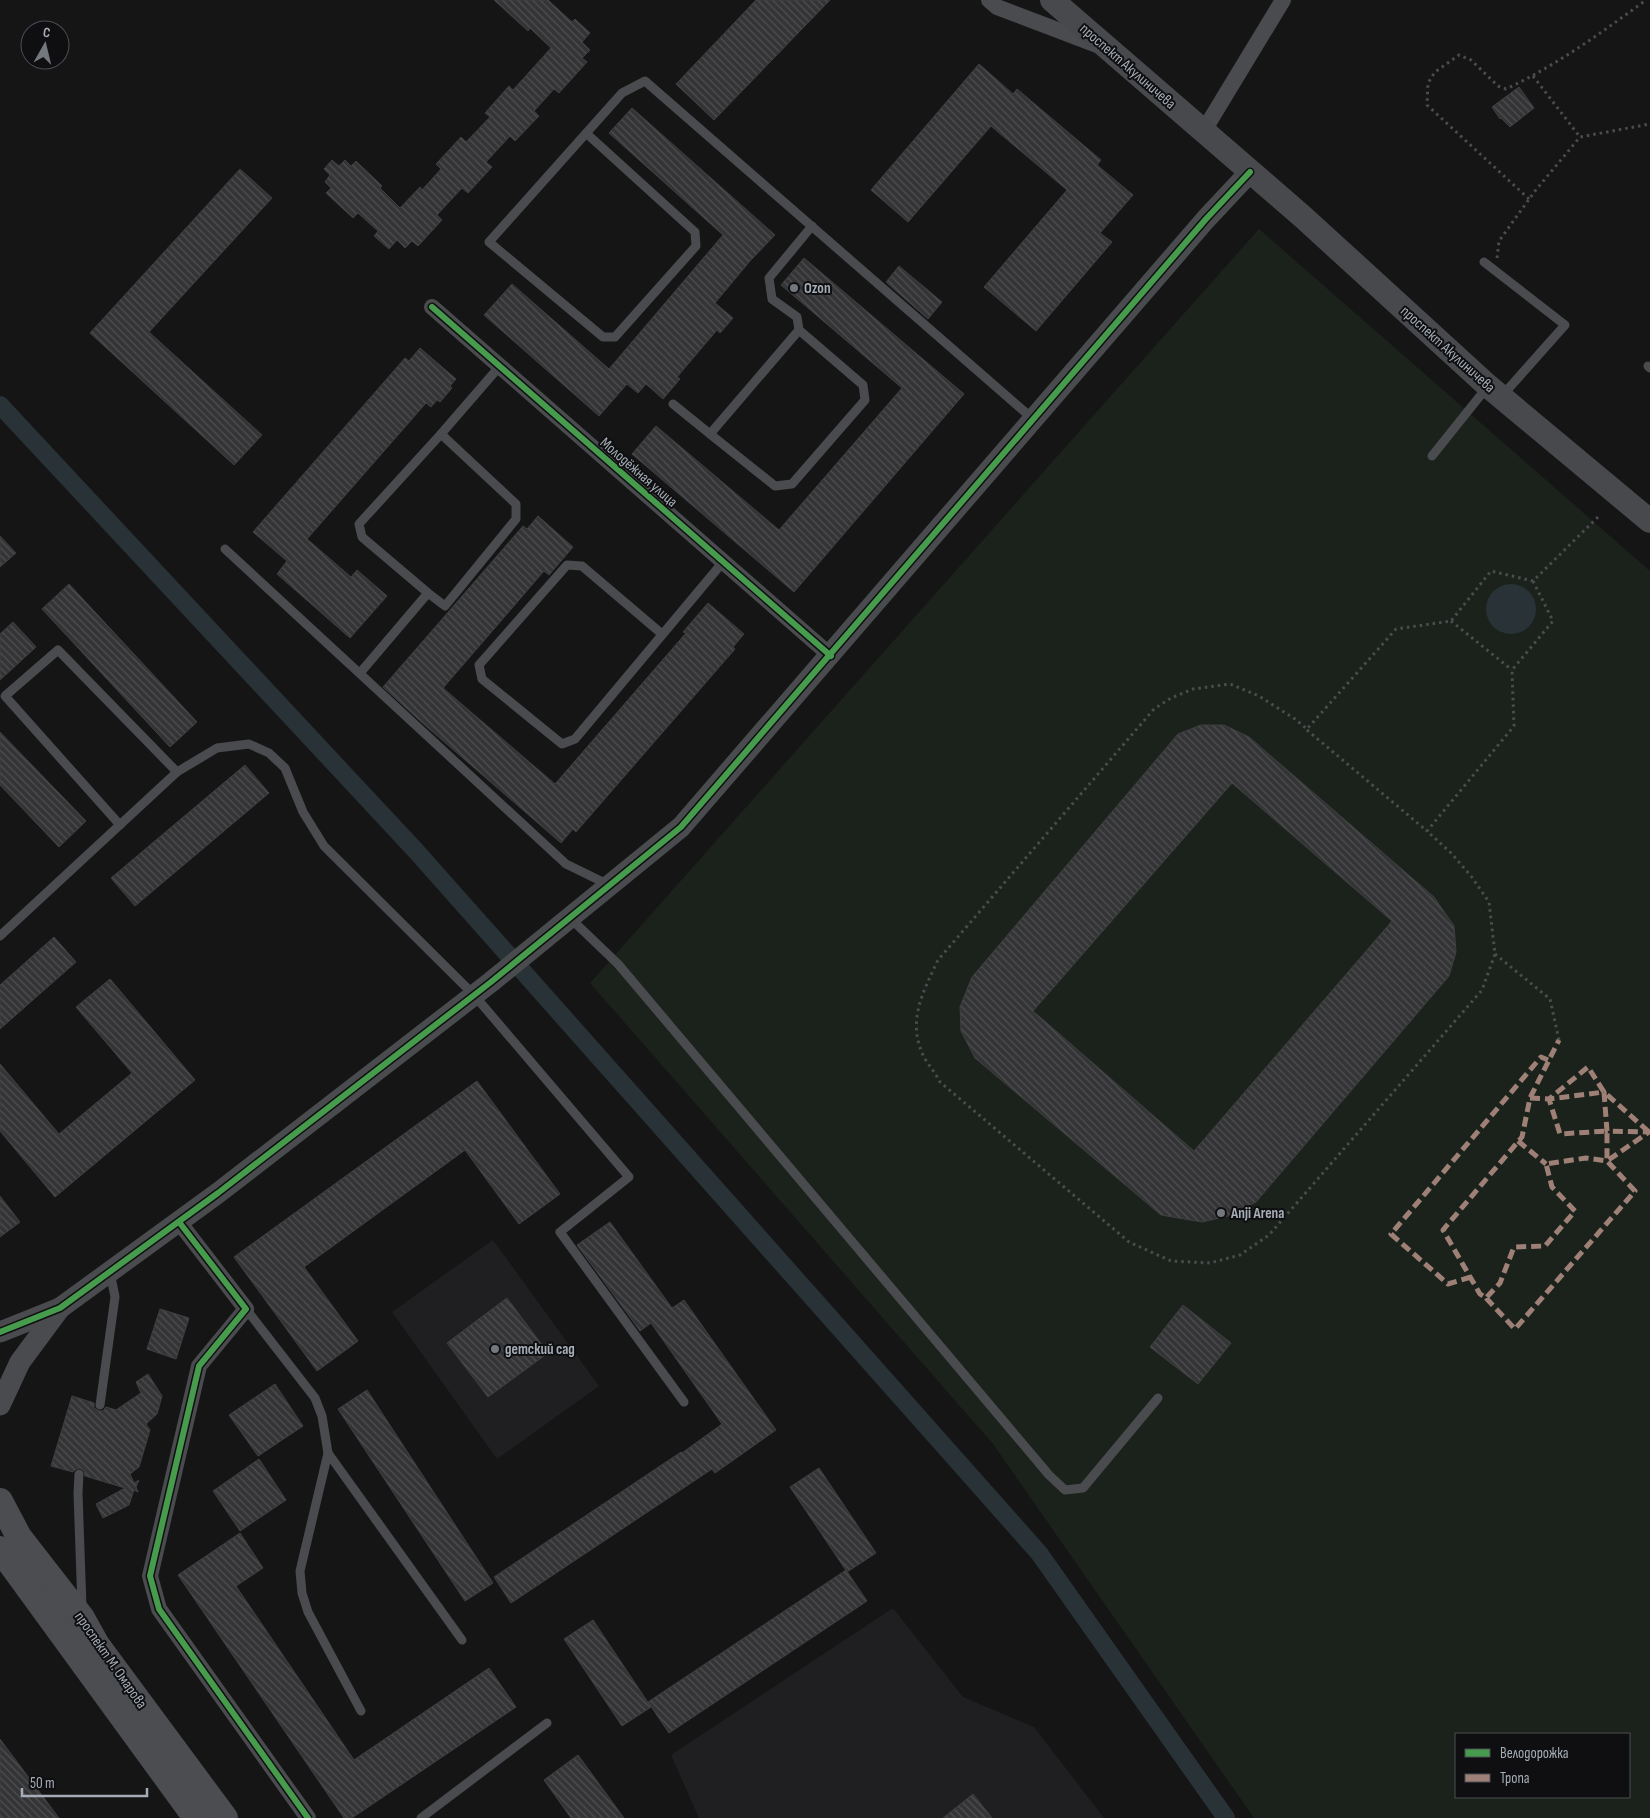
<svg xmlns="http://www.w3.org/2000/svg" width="1650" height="1818" viewBox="0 0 1650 1818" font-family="'Sofia Sans Condensed',sans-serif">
<defs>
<pattern id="building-back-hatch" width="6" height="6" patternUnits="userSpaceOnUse" patternTransform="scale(1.25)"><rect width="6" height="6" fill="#343436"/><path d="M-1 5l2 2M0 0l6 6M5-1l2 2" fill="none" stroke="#4e4f51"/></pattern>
</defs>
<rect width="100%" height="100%" fill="#151515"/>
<g fill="#1f1f21">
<polygon points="493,1240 599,1386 497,1459 392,1312"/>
<polygon points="893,1608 963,1697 1034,1727 1104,1818 699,1818 671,1755"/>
</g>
<path fill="#1b221b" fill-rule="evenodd" d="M1259 229 1650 571V1818H1254L993 1444 590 983ZM1456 1734H1629V1797H1456Z"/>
<circle fill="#283237" cx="1511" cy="609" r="25"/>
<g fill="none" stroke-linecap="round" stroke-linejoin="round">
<polyline stroke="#283237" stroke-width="18" points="0,405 416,851 1039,1553 1226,1818"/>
</g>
<g fill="url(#building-back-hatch)" stroke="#3d3f41" fill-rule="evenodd">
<polygon points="494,0 548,0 572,22 575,19 590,33 582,42 590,50 582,58 587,62 559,93 554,89 534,111 539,116 515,141 510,136 486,162 492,167 468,193 462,188 437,215 442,220 418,246 412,241 405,248 397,240 389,249 374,236 378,231 358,213 353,218 326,193 331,188 325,182 330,175 324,169 332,160 339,166 345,160 351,166 356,161 382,186 380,188 400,208 420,187 422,190 441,169 436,164 461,137 466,142 490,117 485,113 509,86 513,90 551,48 530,28 528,31"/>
<polygon points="756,0 830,0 714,120 676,84"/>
<polygon points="979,64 1013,94 1017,89 1101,160 1097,165 1133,195 1100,233 1112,242 1036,331 984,287 1067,190 991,126 908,222 871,190"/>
<polygon points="1519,87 1534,108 1510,127 1501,118 1500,119 1492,107"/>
<polygon points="632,108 775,235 750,261 715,303 733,318 720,333 717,330 677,377 680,379 663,399 646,384 638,393 627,384 599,416 484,315 512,284 609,369 723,235 609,133"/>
<polygon points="240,169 272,198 149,332 262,435 234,465 90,333"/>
<polygon points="804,258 964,394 794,592 632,454 656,426 779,530 902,388 781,285"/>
<polygon points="899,266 942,302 928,319 886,282"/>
<polygon points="420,348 456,379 450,386 452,388 440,402 437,400 431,407 426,403 307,539 351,577 357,570 387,596 350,638 277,574 287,561 253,532 405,358 409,361"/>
<polygon points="538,516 573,547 549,575 544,571 443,688 555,784 686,633 683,632 708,603 744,634 733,647 735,649 576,832 573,829 561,843 427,727 383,687 523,526 527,529"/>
<polygon points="0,536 16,553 0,567"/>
<polygon points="69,584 197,722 170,747 42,609"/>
<polygon points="13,622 36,647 0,680 0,634"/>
<path d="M1201 725H1224L1249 737 1434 897 1454 926 1456 952 1449 976 1256 1202 1232 1215 1202 1222 1161 1215 975 1058 961 1031 960 1007 972 977 1178 734ZM1232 783 1392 921 1194 1151 1033 1011Z"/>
<polygon points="0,732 86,821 59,847 0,785"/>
<polygon points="245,765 269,793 135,906 111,878"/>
<polygon points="54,937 76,962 0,1029 0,985"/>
<polygon points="110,979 195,1080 55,1197 0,1131 0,1064 59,1134 132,1073 76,1007"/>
<polygon points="477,1081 560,1194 519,1224 465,1150 304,1267 358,1341 317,1371 234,1257"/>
<polygon points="0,1196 20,1222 0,1237"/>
<polygon points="610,1222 672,1308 684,1300 776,1430 715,1473 712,1469 511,1603 494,1577 681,1452 682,1453 722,1424 651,1323 640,1331 577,1245"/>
<polygon points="507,1298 548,1353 488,1397 447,1343"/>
<polygon points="1183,1305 1231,1343 1198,1384 1150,1347"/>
<polygon points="160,1309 189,1318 176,1359 147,1349"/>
<polygon points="148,1374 162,1396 157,1414 146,1424 150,1430 139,1467 130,1474 134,1483 139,1480 136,1487 138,1492 134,1490 129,1505 103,1518 96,1504 125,1488 85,1476 84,1471 80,1468 76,1469 73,1472 51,1466 72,1396 94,1403 94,1408 99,1411 103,1411 106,1407 116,1410 141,1393 136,1382"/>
<polygon points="275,1384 303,1426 258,1456 229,1415"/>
<polygon points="367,1390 493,1583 465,1601 338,1409"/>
<polygon points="259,1459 286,1500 240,1531 213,1491"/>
<polygon points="819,1468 876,1553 847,1572 790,1487"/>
<polygon points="240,1533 263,1568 236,1586 354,1760 489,1668 516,1707 352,1818 344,1818 178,1575"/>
<polygon points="846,1570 867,1601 669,1733 648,1702"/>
<polygon points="593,1620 651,1707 622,1726 564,1639"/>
<polygon points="0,1739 59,1818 0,1818"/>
<polygon points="578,1755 624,1818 571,1818 544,1780"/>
<polygon points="973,1794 992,1818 943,1818"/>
</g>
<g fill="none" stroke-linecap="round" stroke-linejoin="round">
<g stroke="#4b4c50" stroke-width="3" stroke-dasharray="2.5 4" stroke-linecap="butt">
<polyline points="1533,76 1580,137"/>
<path d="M1529 199 1427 105 1428 83 1435 72 1459 55 1471 60 1498 86 1506 89C1557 65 1601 33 1646 0"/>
<polyline points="1497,258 1499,241 1535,191 1580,137 1650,124"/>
<path d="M1533 581 1553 621 1512 670 1514 726 1427 831 1451 853 1471 876 1489 902 1495 954 1482 990 1269 1235 1240 1255 1210 1263 1171 1261 1129 1242 940 1082C936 1074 930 1067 925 1059 906 1023 922 994 938 960L1154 709 1171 698 1193 689 1230 684 1259 696 1295 719 1307 729 1396 629 1451 621 1491 571 1533 581 1600 515"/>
<polyline points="1451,621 1512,670"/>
<polyline points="1307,730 1427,831"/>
<polyline points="1495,954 1550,999 1559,1040"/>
</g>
<g stroke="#494b4e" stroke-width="9">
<polyline points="586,133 695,232 696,246 615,337 603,337 489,242 622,93 645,81 1033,419"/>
<polyline points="1484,262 1565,325 1501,397"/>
<polyline points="799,330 863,385 865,400 792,484 775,486 710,434 799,330 797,317 772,299 769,278 812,226"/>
<polyline points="1648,366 1650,368"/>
<polyline points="673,404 710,434"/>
<polyline points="441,434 499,367"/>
<polyline points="1432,456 1488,386"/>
<polyline points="225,549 566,864 609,885"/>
<polyline points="662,634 582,566 567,565 479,665 482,679 562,744 575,739 723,562"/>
<polyline points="360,673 428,593 362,537 359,524 441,434 516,504 516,519 445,606 428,593"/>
<polyline points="120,825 5,696 58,650 177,772"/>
<polyline points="570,918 618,964 1049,1475 1065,1490 1083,1488 1158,1398"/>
<polyline points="0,936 177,772 217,748 249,744 269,753 285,768 303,812 324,846 474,995 629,1177 560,1232 684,1402"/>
<polyline points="246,1309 315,1398 322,1416 328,1453 300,1571 302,1593 308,1612 361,1711"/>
<polyline points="100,1405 115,1297 110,1272"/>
<polyline points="328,1453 462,1640"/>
<polyline points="79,1474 78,1493 82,1607"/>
<polyline points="421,1818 547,1723"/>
</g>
<g stroke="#494b4e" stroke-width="16">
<polyline points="989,0 997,7 1097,45"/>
<polyline points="1203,132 1283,0"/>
<polyline points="432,307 831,656"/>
<polyline points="179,1222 246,1309 199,1366 150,1576 159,1609 308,1818"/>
</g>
<g stroke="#494b4e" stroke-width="21">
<polyline points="0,1332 60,1308 218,1193 491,982 681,827 1206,219 1250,172"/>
<polyline points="0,1405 20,1362 60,1308"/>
</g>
<polyline stroke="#48494c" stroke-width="24" points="1052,0 1303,217 1488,386 1650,521"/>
<g stroke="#4b4d50" stroke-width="26">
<polyline points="0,1501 19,1537 82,1618 97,1645 225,1818"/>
<polyline points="0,1549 196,1818"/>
</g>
<g stroke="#9e8076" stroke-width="5" stroke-dasharray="10 5" stroke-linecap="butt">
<polyline points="1530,1098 1549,1099 1560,1134 1607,1131 1607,1161 1649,1132 1607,1131 1604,1092 1549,1099 1588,1067 1604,1092 1649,1132"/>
<polyline points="1518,1141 1546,1164"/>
<polyline points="1471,1277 1448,1284 1391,1234 1541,1057 1548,1060"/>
<polyline points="1486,1298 1515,1329 1635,1191 1607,1161 1586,1158 1546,1164 1552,1187 1575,1211 1545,1246 1514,1247 1500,1283 1486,1298 1480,1294 1443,1230 1522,1137 1530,1098 1559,1040"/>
</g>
<g stroke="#0f0f11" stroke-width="9">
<g id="cycleway">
<polyline points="432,307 831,656"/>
<polyline points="179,1222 246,1309 199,1366 150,1576 159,1609 308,1818"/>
<polyline points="0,1332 60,1308 218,1193 491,982 681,827 1206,219 1250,172"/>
</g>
</g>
<use href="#cycleway" stroke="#469c4c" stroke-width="6"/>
</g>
<g fill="#73787e" stroke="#0f0f11" stroke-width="2">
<circle cx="794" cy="288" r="5"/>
<circle cx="1221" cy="1213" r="5"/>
<circle cx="495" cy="1349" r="5"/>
</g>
<g text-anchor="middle" stroke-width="4" stroke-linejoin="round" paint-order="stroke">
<g font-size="15" fill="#a5adb6" stroke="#0f0f11">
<text transform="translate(1128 66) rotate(41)" y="5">проспект Акулиничева</text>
<text transform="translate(1448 349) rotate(42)" y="5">проспект Акулиничева</text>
<text transform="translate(639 472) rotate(41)" y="5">Молодёжная улица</text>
<text transform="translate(111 1660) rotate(55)" y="5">проспект М. Омарова</text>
</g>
<g font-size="15" font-weight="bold" fill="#a5adb6" stroke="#0f0f11" text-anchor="start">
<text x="804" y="293">Ozon</text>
<text x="1231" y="1218">Anji Arena</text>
<text x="505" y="1354">детский сад</text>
</g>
</g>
<rect x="1455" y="1733" width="175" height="65" fill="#0f0f11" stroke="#4b4e53"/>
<rect x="1465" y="1749" width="25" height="8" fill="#469c4c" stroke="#4b4e53"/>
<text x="1500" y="1758" font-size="15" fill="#a5adb6">Велодорожка</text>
<rect x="1465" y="1774" width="25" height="8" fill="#9e8076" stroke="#4b4e53"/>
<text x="1500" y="1783" font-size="15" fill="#a5adb6">Тропа</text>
<g transform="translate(45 45) rotate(8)"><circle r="24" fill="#0f0f11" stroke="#4b4e53"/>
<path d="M0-4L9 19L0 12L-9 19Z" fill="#73787e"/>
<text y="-8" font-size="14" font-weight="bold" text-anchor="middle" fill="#a5adb6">С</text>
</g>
<path d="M22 1788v8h125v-8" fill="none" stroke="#a5adb6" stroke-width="2.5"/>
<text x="30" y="1788" font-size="15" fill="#a5adb6" stroke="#0f0f11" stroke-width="4" paint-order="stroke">50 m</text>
</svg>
